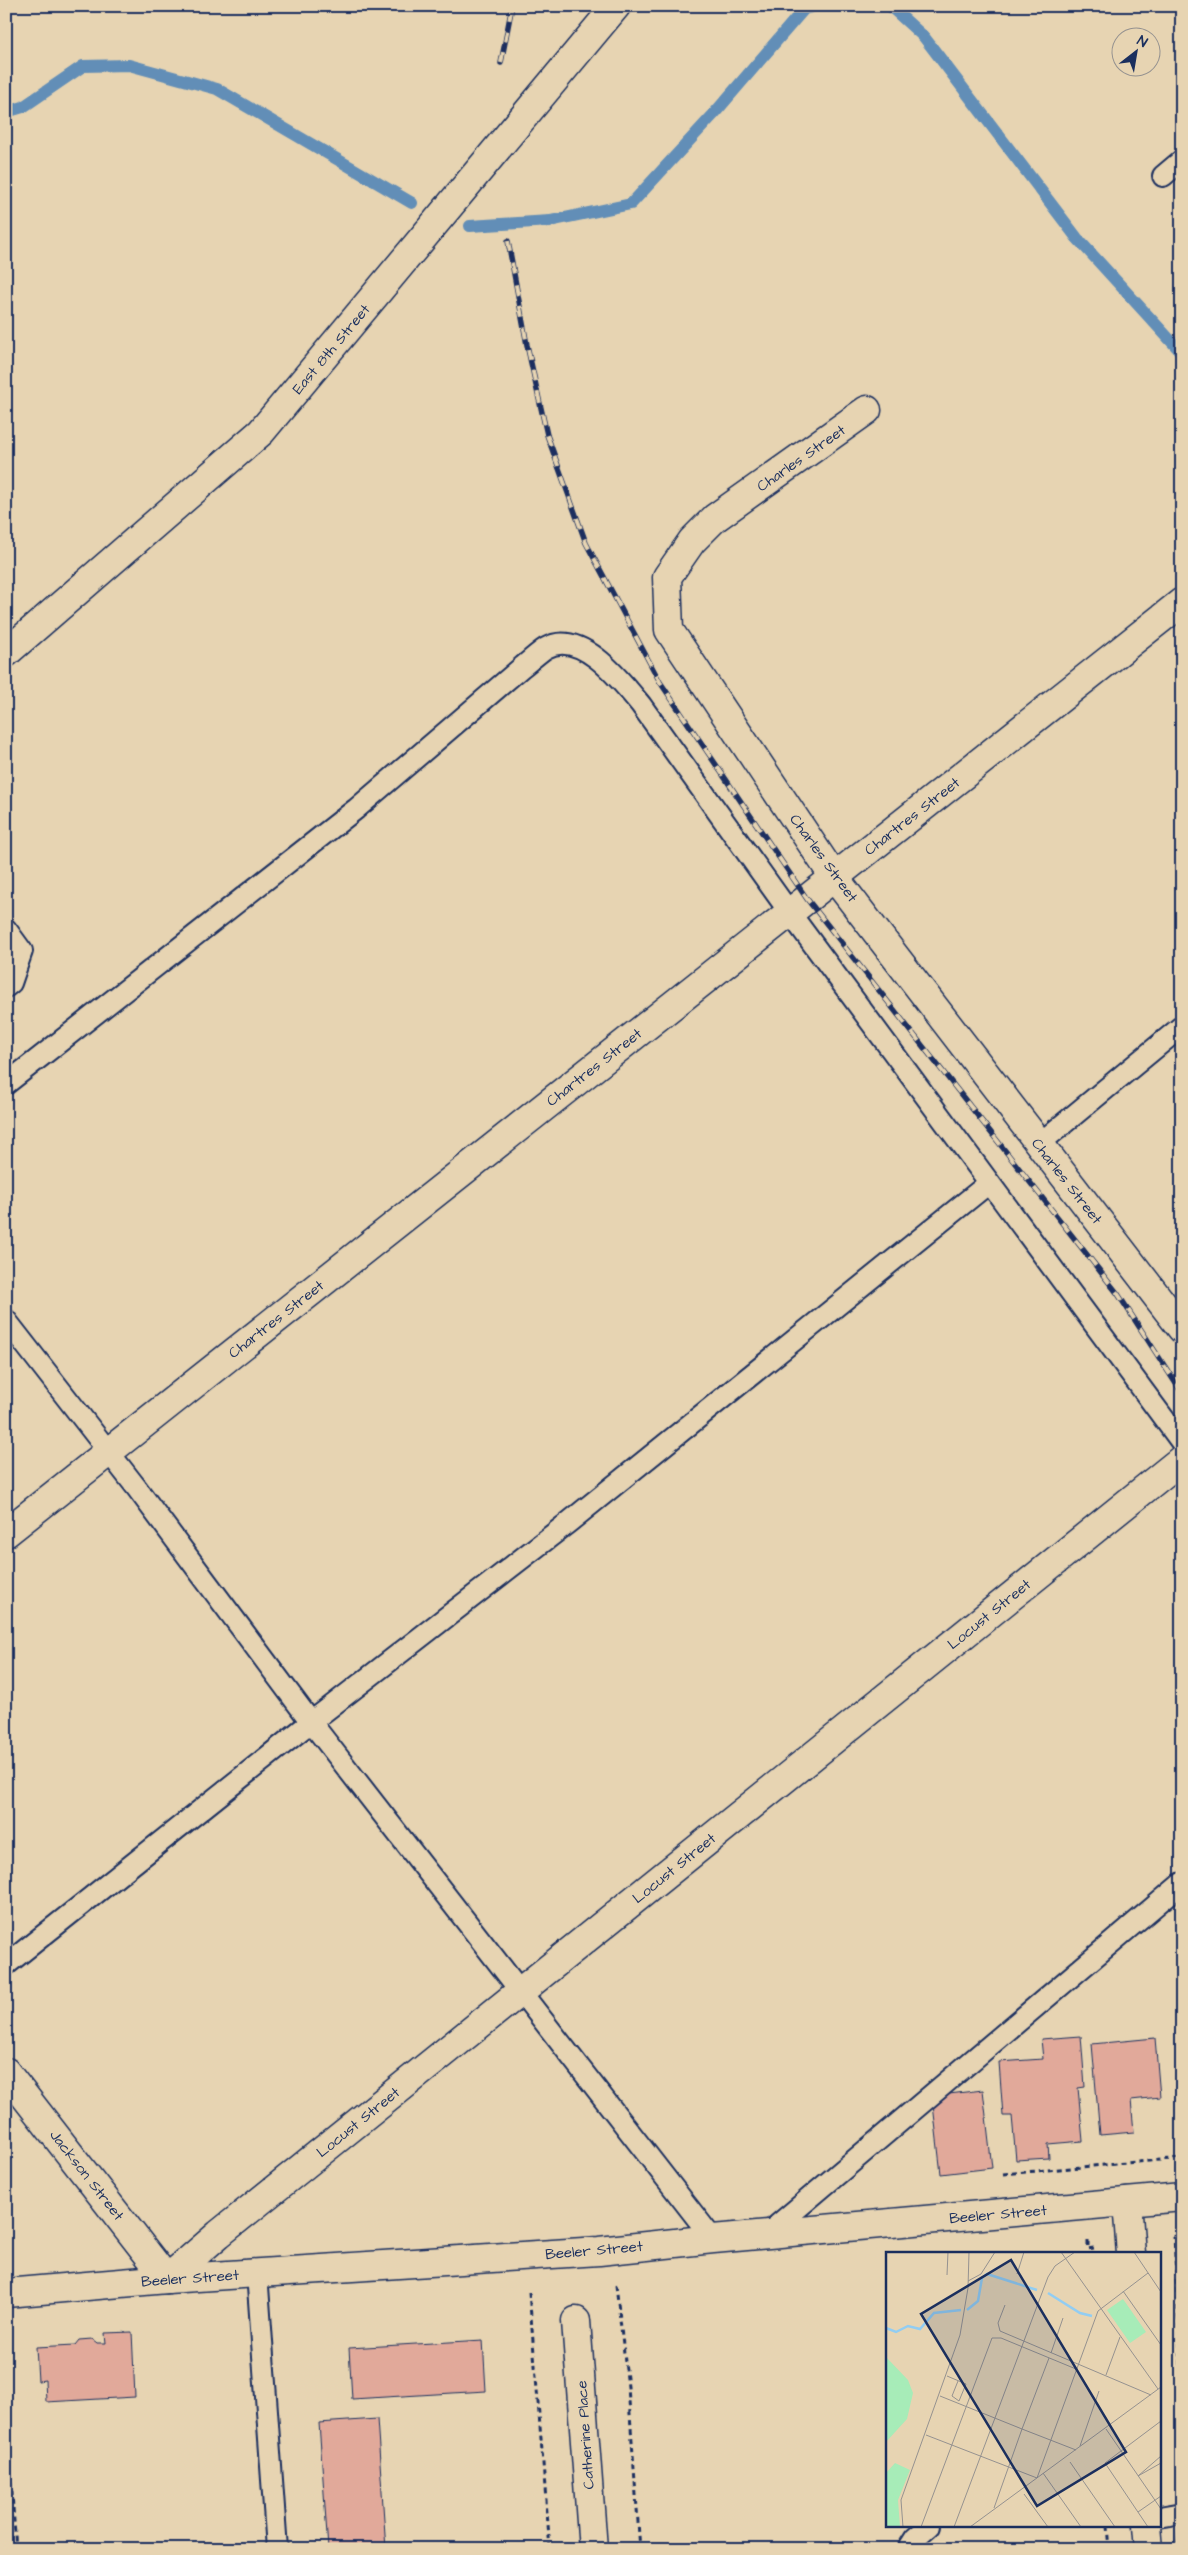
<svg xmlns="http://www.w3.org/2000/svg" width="1188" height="2555" viewBox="0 0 1188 2555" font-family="'Architects Daughter',sans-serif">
<rect width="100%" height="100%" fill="#e7d4b2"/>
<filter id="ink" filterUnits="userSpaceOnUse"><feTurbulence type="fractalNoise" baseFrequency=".02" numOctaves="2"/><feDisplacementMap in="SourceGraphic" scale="10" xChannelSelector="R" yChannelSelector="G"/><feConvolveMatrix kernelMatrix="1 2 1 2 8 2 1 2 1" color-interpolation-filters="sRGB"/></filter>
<g filter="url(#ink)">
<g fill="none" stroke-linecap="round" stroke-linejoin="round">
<g stroke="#628eb7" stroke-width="12">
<polyline points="890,6 924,37 1077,238 1182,353"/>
<polyline points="6,112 23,107 83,66 129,65 217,89 412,203"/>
<polyline points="470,226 550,221 631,204 713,115 804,9 816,6"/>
</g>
</g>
<g fill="#e1a99a" stroke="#1b2f5e">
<polygon points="1081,2036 1085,2087 1078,2088 1083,2141 1048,2144 1049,2158 1016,2160 1012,2116 1003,2116 999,2062 1043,2059 1041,2039"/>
<polygon points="1155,2038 1160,2097 1131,2100 1134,2132 1100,2135 1092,2044"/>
<polygon points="983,2090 992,2168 941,2174 932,2096"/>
<polygon points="132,2332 135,2397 46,2402 45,2380 38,2381 36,2347 75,2345 79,2340 92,2339 97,2343 106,2343 105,2333"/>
<polygon points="483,2340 486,2391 352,2399 349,2348"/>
<polygon points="377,2419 386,2549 328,2549 319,2423"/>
</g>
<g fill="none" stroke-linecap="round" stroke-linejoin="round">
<g stroke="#1b2f5e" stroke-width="24">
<g id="lane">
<polyline points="1163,176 1182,160"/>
<polyline points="6,929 22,951 11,983 6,987"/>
<path d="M6 1084 356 809 522 667C530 661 538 653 546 648 581 628 622 682 641 705L790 913 1182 1443"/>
<polyline points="1039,1144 1182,1026"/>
<polyline points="6,1320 136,1487 311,1722 569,1522 989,1183"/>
<polyline points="6,1965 311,1722 713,2239"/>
<polyline points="767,2234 1182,1883"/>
<polyline points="257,2273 277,2549"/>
<polyline points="1159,2517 1182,2513"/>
<polyline points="908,2549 915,2538 929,2526"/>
</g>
</g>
<g stroke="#1b2f5e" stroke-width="31">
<g id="street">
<polyline points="867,410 715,518 692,541 667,577 669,630 834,877 1182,1329"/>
<polyline points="6,1533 1182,602"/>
<polyline points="6,2072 167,2279"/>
<polyline points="1127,2202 1131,2254"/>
<polyline points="167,2279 219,2234 1182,1459"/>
<polyline points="6,2293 167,2279 599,2251 713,2239 1182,2197"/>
<polyline points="576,2321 593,2549"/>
<polyline points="1147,2526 1149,2549"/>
</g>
</g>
<g stroke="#1b2f5e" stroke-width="31">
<polyline id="secondary" points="6,653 261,432 616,6"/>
</g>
<g stroke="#1b2f5e" stroke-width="3" stroke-dasharray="5 4" stroke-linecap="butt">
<polyline points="1003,2174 1182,2158"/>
<polyline points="1176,2236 1174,2236 1182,2385"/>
<polyline points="1088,2241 1088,2249 1094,2248"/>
<polyline points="616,2285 628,2387 640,2549"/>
<polyline points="529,2292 550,2549"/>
<polyline points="6,2410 16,2549"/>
<polyline points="1108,2526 1110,2549"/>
</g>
<use href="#lane" stroke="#e7d4b2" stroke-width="20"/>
<use href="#street" stroke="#e7d4b2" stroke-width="28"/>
<use href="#secondary" stroke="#e7d4b2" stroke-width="28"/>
<g stroke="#1b2f5e" stroke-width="5.5">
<g id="rail">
<polyline points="501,63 512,6"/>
<polyline points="508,241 527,345 547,435 586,543 660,682 807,899 1118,1294 1182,1393"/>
<polyline points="1178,2549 1182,2521"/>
</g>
</g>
<use href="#rail" stroke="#e7d4b2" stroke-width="4" stroke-dasharray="11" stroke-linecap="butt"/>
</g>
</g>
<g text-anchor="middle" stroke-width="4.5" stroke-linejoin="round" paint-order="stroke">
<g font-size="15" fill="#1b2f5e" stroke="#e7d4b2">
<text transform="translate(331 349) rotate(-50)" y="5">East 8th Street</text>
<text transform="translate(801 458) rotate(-35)" y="5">Charles Street</text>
<text transform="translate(912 816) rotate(-38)" y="5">Chartres Street</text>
<text transform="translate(824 858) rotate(54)" y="5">Charles Street</text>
<text transform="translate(594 1067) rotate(-38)" y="5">Chartres Street</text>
<text transform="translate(1067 1181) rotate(52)" y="5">Charles Street</text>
<text transform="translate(276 1319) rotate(-38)" y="5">Chartres Street</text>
<text transform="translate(989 1614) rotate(-39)" y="5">Locust Street</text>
<text transform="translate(674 1868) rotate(-39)" y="5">Locust Street</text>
<text transform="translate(358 2122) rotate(-39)" y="5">Locust Street</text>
<text transform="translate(87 2175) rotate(52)" y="5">Jackson Street</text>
<text transform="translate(998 2214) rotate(-5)" y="5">Beeler Street</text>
<text transform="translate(594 2250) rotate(-5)" y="5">Beeler Street</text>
<text transform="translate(190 2278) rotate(-4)" y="5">Beeler Street</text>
<text transform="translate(585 2435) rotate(-94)" y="5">Catherine Place</text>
</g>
</g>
<g transform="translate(886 2252)">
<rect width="275" height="275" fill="#e7d4b2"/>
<path d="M0 105 22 128 27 141 21 167 0 190Z" fill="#a7ecb8"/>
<path d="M9 211 24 218 12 248 14 275H0V221Z" fill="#a7ecb8"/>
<path d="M237 47 260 80 244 91 221 58Z" fill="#a7ecb8"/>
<path fill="none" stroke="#92cdf2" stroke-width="2.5" d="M162 41 194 61 206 64M81 58 92 49 96 26 101 22 151 38M0 76 10 80 22 74 34 77 48 61 75 58"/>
<path fill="none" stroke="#959290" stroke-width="1" d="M175 0 272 137M248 0 275 40M131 22 138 0M61 23 62 0M82 29 95 22 109 0M237 39 275 93M119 53 112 71 114 79 265 143M165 101 177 66M220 123 234 85M61 124 80 132 73 149 66 144 72 129M54 144 136 177 163 106M220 177 275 257M40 183 151 226M194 194 213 139M184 210 229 275M157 221 195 275M252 224 275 204M252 224 275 211M151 226 212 59 262 21M138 242 162 275M108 256 136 177 190 198M252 260 275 244M17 275 15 248 74 83 82 36 83 0M35 275 106 86H115L190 117M68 275 162 25 169 14 189 0M84 275 275 135M262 275 219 211 275 169"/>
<path fill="#1b2f5e" fill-opacity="0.15" stroke="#1b2f5e" stroke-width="2.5" d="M125 8 240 200 151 254 35 62Z"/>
<rect width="275" height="275" fill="none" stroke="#1b2f5e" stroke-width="2.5"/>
</g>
<rect width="1188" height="2555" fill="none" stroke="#e7d4b2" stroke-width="25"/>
<rect x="12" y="12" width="1163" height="2530" fill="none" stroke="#1b2f5e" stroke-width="2" filter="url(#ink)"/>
<g transform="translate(1136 52) rotate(31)"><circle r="24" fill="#e7d4b2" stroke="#959290"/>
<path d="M0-4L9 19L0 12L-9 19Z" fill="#1b2f5e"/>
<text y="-8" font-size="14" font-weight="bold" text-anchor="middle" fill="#1b2f5e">N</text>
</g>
</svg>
